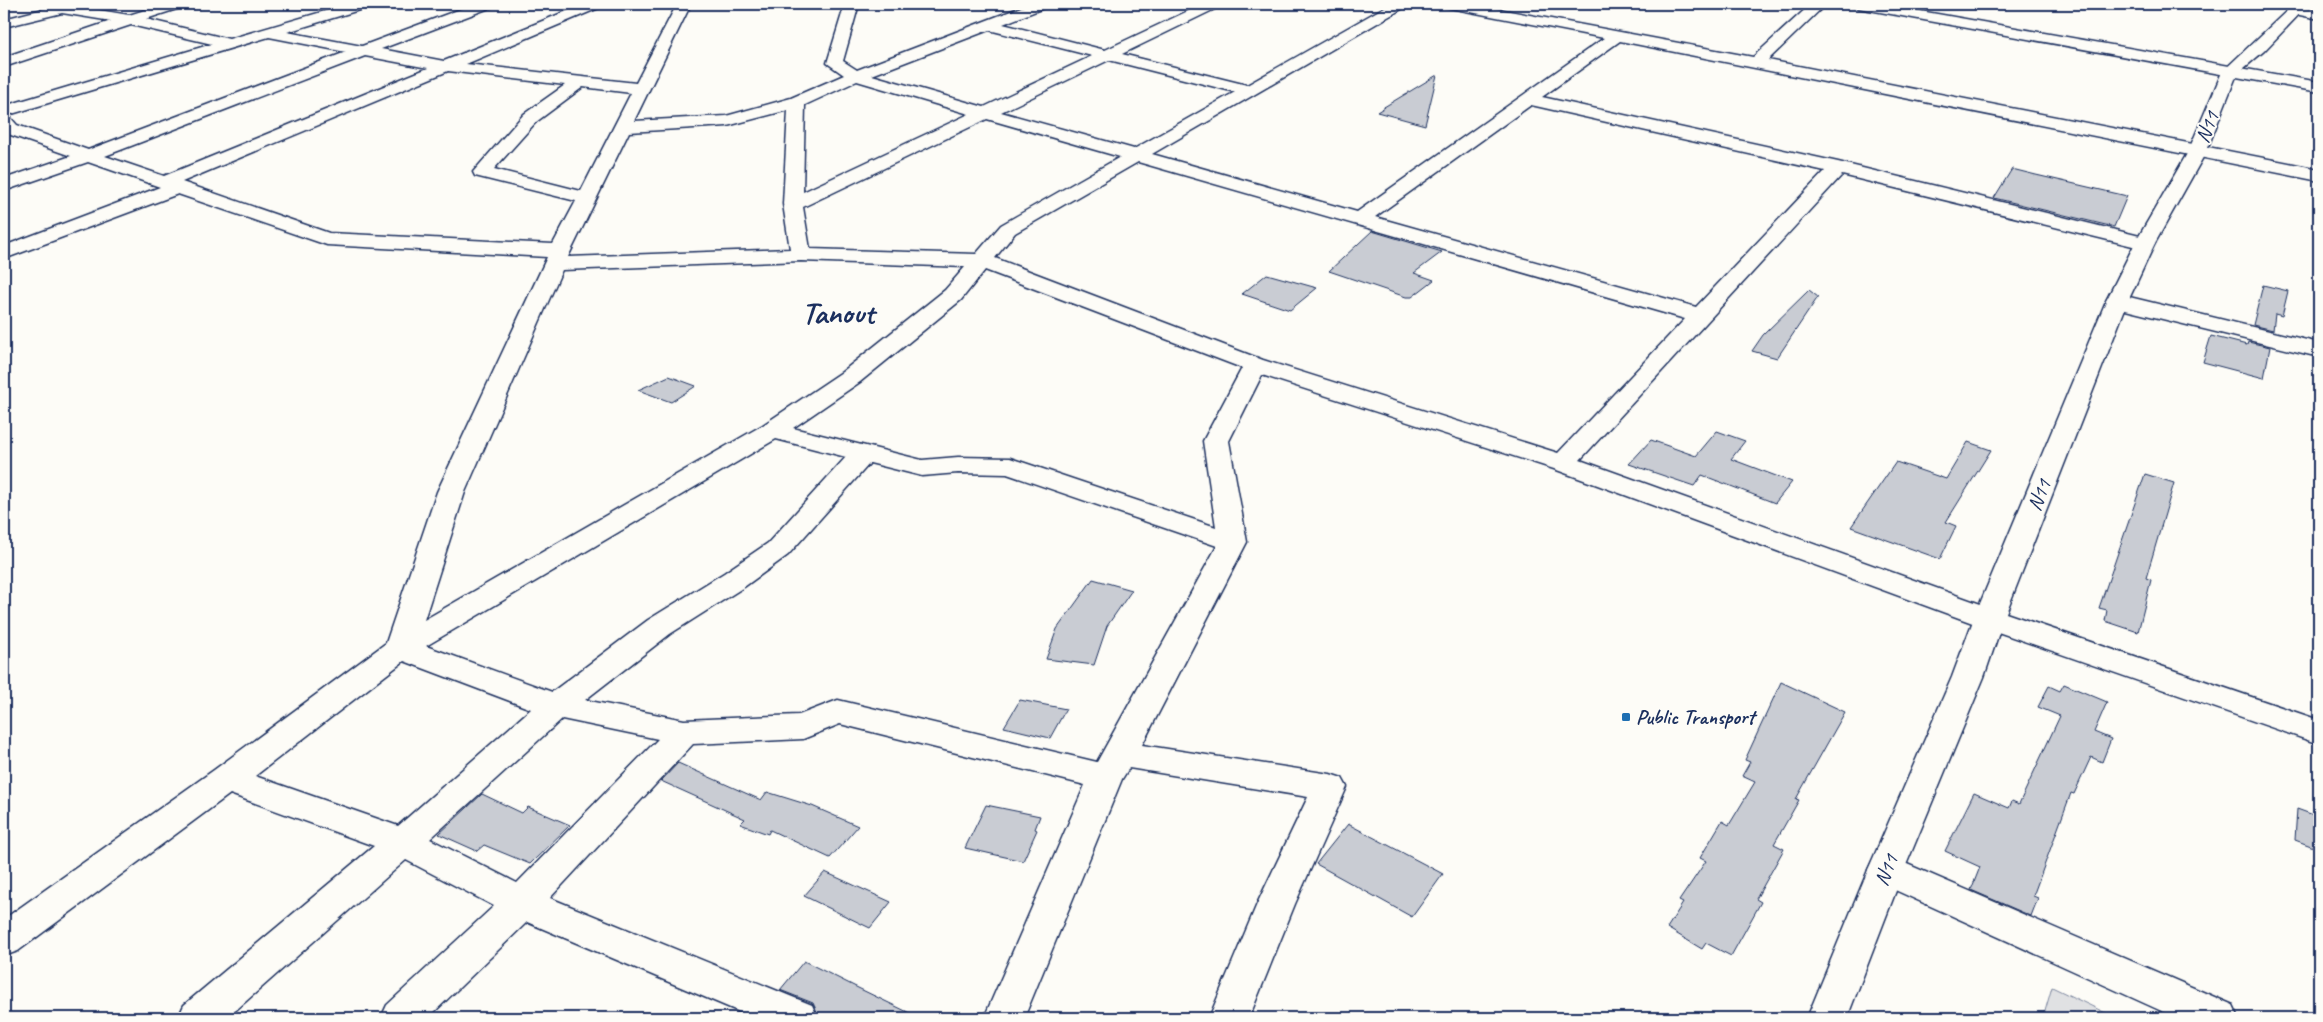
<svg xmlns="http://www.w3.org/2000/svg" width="2323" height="1022" viewBox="0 0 2323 1022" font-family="Caveat,sans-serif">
<rect width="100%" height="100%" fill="#fdfcf7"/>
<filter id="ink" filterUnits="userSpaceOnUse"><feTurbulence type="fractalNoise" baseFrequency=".02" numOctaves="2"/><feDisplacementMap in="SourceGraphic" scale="10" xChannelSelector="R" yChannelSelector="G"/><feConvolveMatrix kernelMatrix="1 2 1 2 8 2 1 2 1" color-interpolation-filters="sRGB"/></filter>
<g filter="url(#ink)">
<polygon fill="#e0e1e3" stroke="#7e88a0" points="2052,987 2116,1018 2043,1018"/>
<g fill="#c9ccd3" stroke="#1b2f5e">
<polygon points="1437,75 1425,125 1377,112 1385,107 1384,107"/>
<polygon points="2012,169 2036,175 2127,196 2114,227 1994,198"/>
<polygon points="1372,231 1442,252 1414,273 1434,280 1412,297 1406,297 1329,271"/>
<polygon points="1267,274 1317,288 1290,310 1242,294"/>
<polygon points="2263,285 2288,291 2282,316 2275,314 2273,330 2253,325"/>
<polygon points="1809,290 1818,297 1777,358 1752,351 1763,335"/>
<polygon points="2211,336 2247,345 2248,342 2270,347 2264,378 2203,362"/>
<polygon points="669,376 696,386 671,402 638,390"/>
<polygon points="1717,431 1745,441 1731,459 1792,482 1775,503 1702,475 1694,486 1629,464 1651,440 1696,456"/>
<polygon points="1968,442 1991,450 1946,522 1956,526 1940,559 1851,527 1896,462 1946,479"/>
<polygon points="2145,474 2174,483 2146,578 2151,580 2138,632 2105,621 2107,610 2099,608"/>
<polygon points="1093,579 1132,590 1107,626 1094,665 1046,659 1057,629"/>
<polygon points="1781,682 1845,712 1796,799 1799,800 1774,844 1784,849 1756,899 1761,902 1731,956 1706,943 1702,949 1667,928 1683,903 1679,901 1706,861 1700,858 1722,821 1729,825 1755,782 1742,776 1750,762 1745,760"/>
<polygon points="2064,684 2107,702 2094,732 2111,739 2102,762 2091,757 2074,794 2071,793 2033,896 2038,898 2031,916 1971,890 1980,867 1945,851 1974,793 2009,808 2012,801 2019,804 2060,716 2038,707 2049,686 2060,691"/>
<polygon points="1020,700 1066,709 1050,738 1004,727"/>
<polygon points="678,763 761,800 767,792 812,806 858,826 830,858 770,830 768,834 740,824 745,819 661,781"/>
<polygon points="482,794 522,813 528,807 570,825 530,864 484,845 477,851 439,834"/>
<polygon points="986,805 1040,816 1035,829 1037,830 1023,861 965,848"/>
<polygon points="2297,809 2319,817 2319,849 2295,840"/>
<polygon points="1348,824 1443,874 1412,917 1316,864"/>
<polygon points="825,872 891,902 870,928 804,896"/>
<polygon points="804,961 856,987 920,1018 824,1018 819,1016 813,1003 780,990"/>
</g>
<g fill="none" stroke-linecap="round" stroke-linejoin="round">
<g stroke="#1b2f5e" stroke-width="3">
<g id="minor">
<path d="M51 4H81V7L129 15 164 4H185L183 7 146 19 229 39 349 4H371L369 7 287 32 362 46 474 4H494L492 7 381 49 444 61 584 4H603L601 7 466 64 636 83 677 4H691L634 121 726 116 791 98 844 75 827 63 845 4H859L843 61 857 70 1029 4H1048L1046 7 1003 24 1105 50 1203 4H1221L1219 7 1122 54 1247 85 1390 4H1407L1405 7 1152 154 1357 212 1604 38 1450 8 1445 7 1443 4H1472L1753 57 1811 4H1826L1768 60 2319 169V181L1620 41 1542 97 1838 162 2152 239 2155 243 2152 247 2145 249 1842 175 1580 460 2000 611 2319 720V744L1978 625 1554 469 1262 375 1229 441 1247 542 1142 745 1330 774 1342 778 1347 787 1295 904 1249 1018H1209L1257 904 1308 797 1129 768 1122 779 1024 1018H984L1085 785 840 724 803 739 693 744 550 898 812 1005 818 1018H754L527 922 428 1018H381L387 1005 494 906 406 860 227 1018H178L184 1005 374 846 230 794 18 951 4 956V919L214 770 386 643 437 492 547 257 327 245 178 194 4 259V246L160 187 88 162 4 191V179L71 156 5 133 4 106 212 44 131 25 4 67V57L111 21 62 13 4 27V19L51 7ZM989 30 1092 56 984 107 872 75ZM269 37 346 52 88 150 17 125 10 117 5 116ZM365 56 428 68 164 176 105 156ZM1109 60 1235 92 1134 149 1001 112ZM448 71 565 85 524 114 473 172 475 176 576 201 553 244 329 233 182 182ZM857 81 969 114 803 192 805 105ZM583 87 631 93 581 191 494 169 536 122ZM1531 105 1825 171 1696 307 1375 217ZM788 110 783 204 790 249 568 257 629 132 727 126ZM987 119 1120 157 1001 225 976 254 810 249 803 207ZM1138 162 1685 319 1558 453 1263 360 995 258 1015 233ZM801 261 965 267 945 290 842 372 763 425 424 620 465 492 562 270ZM985 270 1242 368 1203 441 1216 527 1010 458 958 457 922 460 793 428 860 382 961 300ZM776 439 846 457 768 543 724 573 648 620 552 692 426 646ZM870 463 922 476 958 473 1007 474 1217 546 1097 762 838 700 799 715 684 720 585 700 670 634 744 587 788 555ZM404 661 531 709 398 826 255 776ZM562 719 658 739 517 883 430 839Z"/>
<polygon points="1851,4 1881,4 2319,82 2319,92 1858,8"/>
<polygon points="2295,6 2319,11 2319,19 2290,13 2288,10 2290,7"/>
<polygon points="2117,294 2319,343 2319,357 2109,306 2106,301 2109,296"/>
<polygon points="1886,855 2233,1005 2239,1018 2177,1018 1873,880 1868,870 1873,860"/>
</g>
</g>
<g stroke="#1b2f5e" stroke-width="3">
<polygon id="major" points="2294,4 2309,4 2264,51 2237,74 2206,152 2155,243 2128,301 2004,618 1984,677 1904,870 1847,1018 1807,1018 1868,870 1952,677 1974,618 2106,301 2135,243 2188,152 2222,72"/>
</g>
<use href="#minor" fill="#fdfcf7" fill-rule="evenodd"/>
<use href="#major" fill="#fdfcf7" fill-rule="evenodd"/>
</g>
</g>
<rect fill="#1f6fb2" stroke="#fdfcf7" stroke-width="2" x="1621" y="712" width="10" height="10" rx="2.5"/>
<g text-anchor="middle" stroke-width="4" stroke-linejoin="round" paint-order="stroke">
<g font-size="21" fill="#1b2f5e" stroke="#fdfcf7">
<text transform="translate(2207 127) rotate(-68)" y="7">N11</text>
<text transform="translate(2039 495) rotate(-68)" y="7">N11</text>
<text transform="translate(1886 870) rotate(-68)" y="7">N11</text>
</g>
<g font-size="21" font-weight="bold" fill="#1b2f5e" stroke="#fdfcf7" text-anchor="start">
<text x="1636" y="724">Public Transport</text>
</g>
<g font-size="31" font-weight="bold" fill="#1b2f5e" stroke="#fdfcf7">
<text x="838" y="323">Tanout</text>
</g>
</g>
<rect width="2323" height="1022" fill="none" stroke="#fdfcf7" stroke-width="20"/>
<rect x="10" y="10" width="2303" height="1002" fill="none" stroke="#1b2f5e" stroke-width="2" filter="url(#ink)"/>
</svg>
